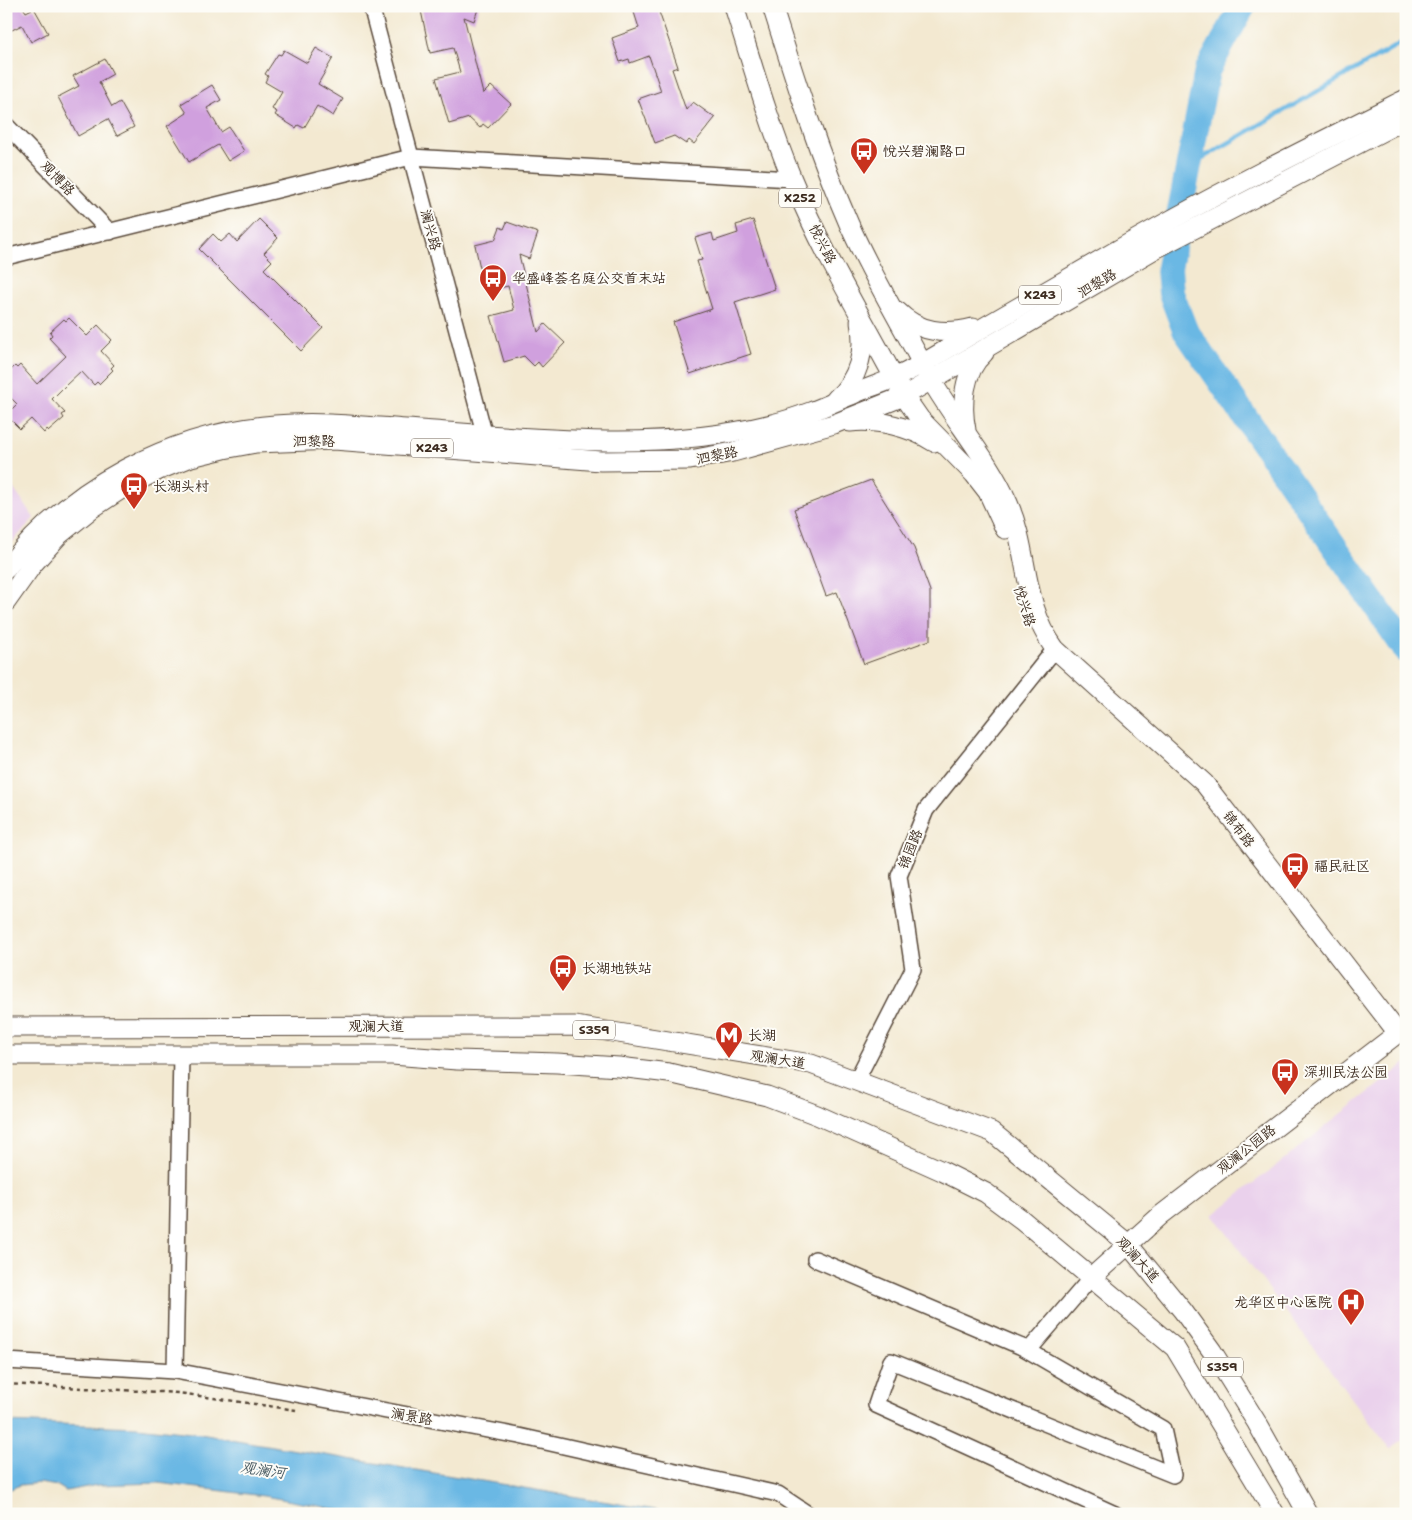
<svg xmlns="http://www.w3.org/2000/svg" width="1412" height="1520" viewBox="0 0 1412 1520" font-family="'Shantell Sans','LXGW WenKai TC',sans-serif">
<rect width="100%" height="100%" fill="#fdfcf7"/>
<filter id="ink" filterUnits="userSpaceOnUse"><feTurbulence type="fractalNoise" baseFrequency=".02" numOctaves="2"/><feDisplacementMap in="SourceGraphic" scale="10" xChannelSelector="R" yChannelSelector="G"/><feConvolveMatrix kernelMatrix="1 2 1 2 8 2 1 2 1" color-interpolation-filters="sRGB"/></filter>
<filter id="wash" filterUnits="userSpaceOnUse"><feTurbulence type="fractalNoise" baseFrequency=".0096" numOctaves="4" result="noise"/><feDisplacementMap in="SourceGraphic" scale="20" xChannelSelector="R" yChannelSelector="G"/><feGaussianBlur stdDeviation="1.12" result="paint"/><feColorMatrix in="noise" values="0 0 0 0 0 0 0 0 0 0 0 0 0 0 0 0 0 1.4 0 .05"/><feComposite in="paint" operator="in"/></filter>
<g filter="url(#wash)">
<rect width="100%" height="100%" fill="#f3e9d1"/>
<g fill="#ead1ec">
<polygon points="6,478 34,518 6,549"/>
<polygon points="1406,1063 1406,1438 1390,1449 1213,1215"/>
</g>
<polygon fill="#6ab8e4" stroke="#527181" points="6,1422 137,1427 200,1434 680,1514 348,1514 336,1509 264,1496 158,1483 97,1485 66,1491 58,1486 39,1483 20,1485 6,1491"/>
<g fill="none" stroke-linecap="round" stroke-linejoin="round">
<polyline stroke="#6ab8e4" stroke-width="4.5" points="1187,167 1406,40"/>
<polyline stroke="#6ab8e4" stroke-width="26" points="1243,6 1207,71 1169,268 1171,293 1185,330 1406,650"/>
</g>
<g id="blocks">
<g fill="#d0a0de">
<polygon points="6,6 22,6 26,12 34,8 48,33 31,42 22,25 6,33"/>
<polygon points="420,6 479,6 474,21 464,17 483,94 491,86 511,104 488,128 483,124 480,128 469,118 449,124 436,78 460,72 453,48 430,53"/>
<polygon points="632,6 657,6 678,67 672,69 686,110 693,102 715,118 694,144 689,140 686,144 674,136 655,143 638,99 661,91 649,56 630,63 629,59 620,62 612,38 639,28"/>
<polygon points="316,48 333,58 318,84 343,99 333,116 317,106 304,128 298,125 296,128 275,115 277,112 272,109 282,92 265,82 268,76 265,74 278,54 281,55 284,50 307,63"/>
<polygon points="105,59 113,74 99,82 112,107 120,102 134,127 117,136 108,119 78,136 58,97 79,86 73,76"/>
<polygon points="212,85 221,100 207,108 221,132 229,127 244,151 228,161 218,145 189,162 167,126 187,113 181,104"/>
<polygon points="259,219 278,238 264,253 272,261 264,269 323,328 301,351 199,249 213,234 221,242 230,234 237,242"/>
<polygon points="753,220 775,289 735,302 751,354 690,374 673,322 712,309 697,261 702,260 695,238 712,233 714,241 738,233 736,225"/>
<polygon points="507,222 538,233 529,259 519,255 538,332 545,324 565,343 542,367 538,362 534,366 524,356 504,362 491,316 514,310 508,286 485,291 475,245 495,240 500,227 504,229"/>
<polygon points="69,318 87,336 98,325 112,340 101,351 114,365 111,368 113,370 99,384 97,382 94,385 81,371 66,385 52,399 65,413 62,415 64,418 49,431 47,429 44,433 31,419 20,429 6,415 17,404 6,393 6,375 15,366 17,368 20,365 37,384 66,356 49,338 52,335 50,332 64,319 66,321"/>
<polygon points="871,480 914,548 930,591 930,640 864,664 837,592 826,596 794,509"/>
</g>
</g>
</g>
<g filter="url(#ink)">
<use href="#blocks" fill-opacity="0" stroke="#574739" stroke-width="1"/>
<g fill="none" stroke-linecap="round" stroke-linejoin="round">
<g stroke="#574739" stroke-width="18">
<g id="minor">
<polyline points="371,6 487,444"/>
<polyline points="6,125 110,232"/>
<polyline points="6,257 411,157 792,179"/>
<polyline points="856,1081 913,969 899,876 926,810 1055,649"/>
<polyline points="815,1259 1029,1350 1091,1278"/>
<polyline points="1022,1347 1163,1429 1173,1475 891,1361 876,1405 1115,1514"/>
<polyline points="6,1361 175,1371 519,1436 778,1494 808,1514"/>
<polyline points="175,1371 181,1054"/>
</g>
</g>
<g stroke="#574739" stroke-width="21">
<g id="major">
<path d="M734 6C752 64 769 123 792 179 823 254 866 324 904 396L920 419 974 474 988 492 1005 529"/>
<path d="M772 6C795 79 818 153 849 224 871 274 901 323 926 371 950 416 988 457 1008 503 1030 553 1021 602 1055 649L1204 783 1398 1033 1161 1215 1091 1278"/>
<path d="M897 311C919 333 945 335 973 328"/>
<path d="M836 399C859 379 866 351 860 322"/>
<path d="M850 422C878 419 911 427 934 442"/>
<path d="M966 430C961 406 963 371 984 353"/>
<path d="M6 569C70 486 171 433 275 425 319 421 363 426 406 429 528 437 652 454 772 424 802 417 830 404 858 392 870 387 883 383 894 378 922 366 948 348 974 333 1021 306 1067 279 1114 252 1209 197 1308 148 1406 99"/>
<polyline points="6,602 33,564 60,534 91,509 123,488 159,470 191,457 224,449 256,443 334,440 601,461 690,460 733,452 834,424 904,396 1153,250 1406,119"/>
<polyline points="6,1027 575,1026 811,1064 992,1132 1127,1243 1183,1311 1212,1351 1257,1423 1308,1514"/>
<polyline points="6,1055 392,1055 457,1060 557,1063 619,1067 669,1073 767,1096 817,1115 942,1171 986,1193 1021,1219 1175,1348 1275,1514"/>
</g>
</g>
<g stroke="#574739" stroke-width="2.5" stroke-dasharray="4 4" stroke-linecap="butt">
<polyline points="6,1384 179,1393 296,1410"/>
<polyline points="6,1513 58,1514"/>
</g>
<use href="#minor" stroke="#fff" stroke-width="15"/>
<use href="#major" stroke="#fff" stroke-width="19"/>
</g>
</g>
<defs>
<g id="bus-pin" transform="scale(1.4375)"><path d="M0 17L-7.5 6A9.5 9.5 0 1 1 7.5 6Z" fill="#c8321e" stroke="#fdfcf7"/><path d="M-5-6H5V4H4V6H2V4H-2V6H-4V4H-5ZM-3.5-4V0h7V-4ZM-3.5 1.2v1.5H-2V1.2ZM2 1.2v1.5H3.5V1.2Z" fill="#fff"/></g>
<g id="metro-pin" transform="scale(1.4375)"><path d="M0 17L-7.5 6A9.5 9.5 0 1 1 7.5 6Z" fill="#c8321e" stroke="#fdfcf7"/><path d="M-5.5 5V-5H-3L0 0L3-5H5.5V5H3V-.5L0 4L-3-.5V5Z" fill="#fff"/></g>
<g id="hospital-pin" transform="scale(1.4375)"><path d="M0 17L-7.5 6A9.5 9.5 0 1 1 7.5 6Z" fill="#c8321e" stroke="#fdfcf7"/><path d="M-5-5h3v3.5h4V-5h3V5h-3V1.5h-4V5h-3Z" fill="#fff"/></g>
</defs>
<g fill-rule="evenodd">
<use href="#bus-pin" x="864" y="151"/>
<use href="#bus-pin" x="493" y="278"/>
<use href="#bus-pin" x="134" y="486"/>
<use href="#bus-pin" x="1295" y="866"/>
<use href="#bus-pin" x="563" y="968"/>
<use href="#metro-pin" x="729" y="1035"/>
<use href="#bus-pin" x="1285" y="1072"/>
<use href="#hospital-pin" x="1351" y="1302"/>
</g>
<g text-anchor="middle" stroke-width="4" stroke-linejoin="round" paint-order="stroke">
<g fill="#fdfcf7" stroke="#75695f" stroke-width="1">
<rect x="779" y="188.5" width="42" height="19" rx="4"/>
<rect x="1019" y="285.5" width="42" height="19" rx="4"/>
<rect x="411" y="438.5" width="42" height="19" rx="4"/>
<rect x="573" y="1020.5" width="42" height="19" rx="4"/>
<rect x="1201" y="1357.5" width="42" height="19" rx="4"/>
</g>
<g font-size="12" font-weight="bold" fill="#3b2a1e">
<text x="800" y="202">X252</text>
<text x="1040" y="299">X243</text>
<text x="432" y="452">X243</text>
<text x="594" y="1034">S359</text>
<text x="1222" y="1371">S359</text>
</g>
<g font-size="14" fill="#3b2a1e" stroke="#fdfcf7" text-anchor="start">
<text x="883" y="156">悦兴碧澜路口</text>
<text x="512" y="283">华盛峰荟名庭公交首末站</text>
<text x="153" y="491">长湖头村</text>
<text x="1314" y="871">福民社区</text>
<text x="582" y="973">长湖地铁站</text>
<text x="748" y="1040">长湖</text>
<text x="1304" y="1077">深圳民法公园</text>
<text x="1332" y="1307" text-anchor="end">龙华区中心医院</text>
</g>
<g font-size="14" fill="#3b2a1e" stroke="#fdfcf7">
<text transform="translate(58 178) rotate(46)" y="5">观博路</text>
<text transform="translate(431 230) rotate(75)" y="5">澜兴路</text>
<text transform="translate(823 244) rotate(63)" y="5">悦兴路</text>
<text transform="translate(1097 283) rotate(-31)" y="5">泗黎路</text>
<text x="314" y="446">泗黎路</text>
<text transform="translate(717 455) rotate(-11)" y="5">泗黎路</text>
<text transform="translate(1025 606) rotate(73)" y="5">悦兴路</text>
<text transform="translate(1239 829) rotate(52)" y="5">锦布路</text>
<text transform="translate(910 849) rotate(-68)" y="5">锦园路</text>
<text x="376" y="1031">观澜大道</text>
<text transform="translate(778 1059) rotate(9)" y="5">观澜大道</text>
<text transform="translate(1246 1149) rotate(-38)" y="5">观澜公园路</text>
<text transform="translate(1138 1259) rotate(48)" y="5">观澜大道</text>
<text transform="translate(412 1416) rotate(10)" y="5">澜景路</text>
</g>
<g font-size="15" font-style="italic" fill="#4b5c63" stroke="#fdfcf7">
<text transform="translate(263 1470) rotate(8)" y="5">观澜河</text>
</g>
</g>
<rect width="1412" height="1520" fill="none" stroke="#fdfcf7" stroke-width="25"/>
</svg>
